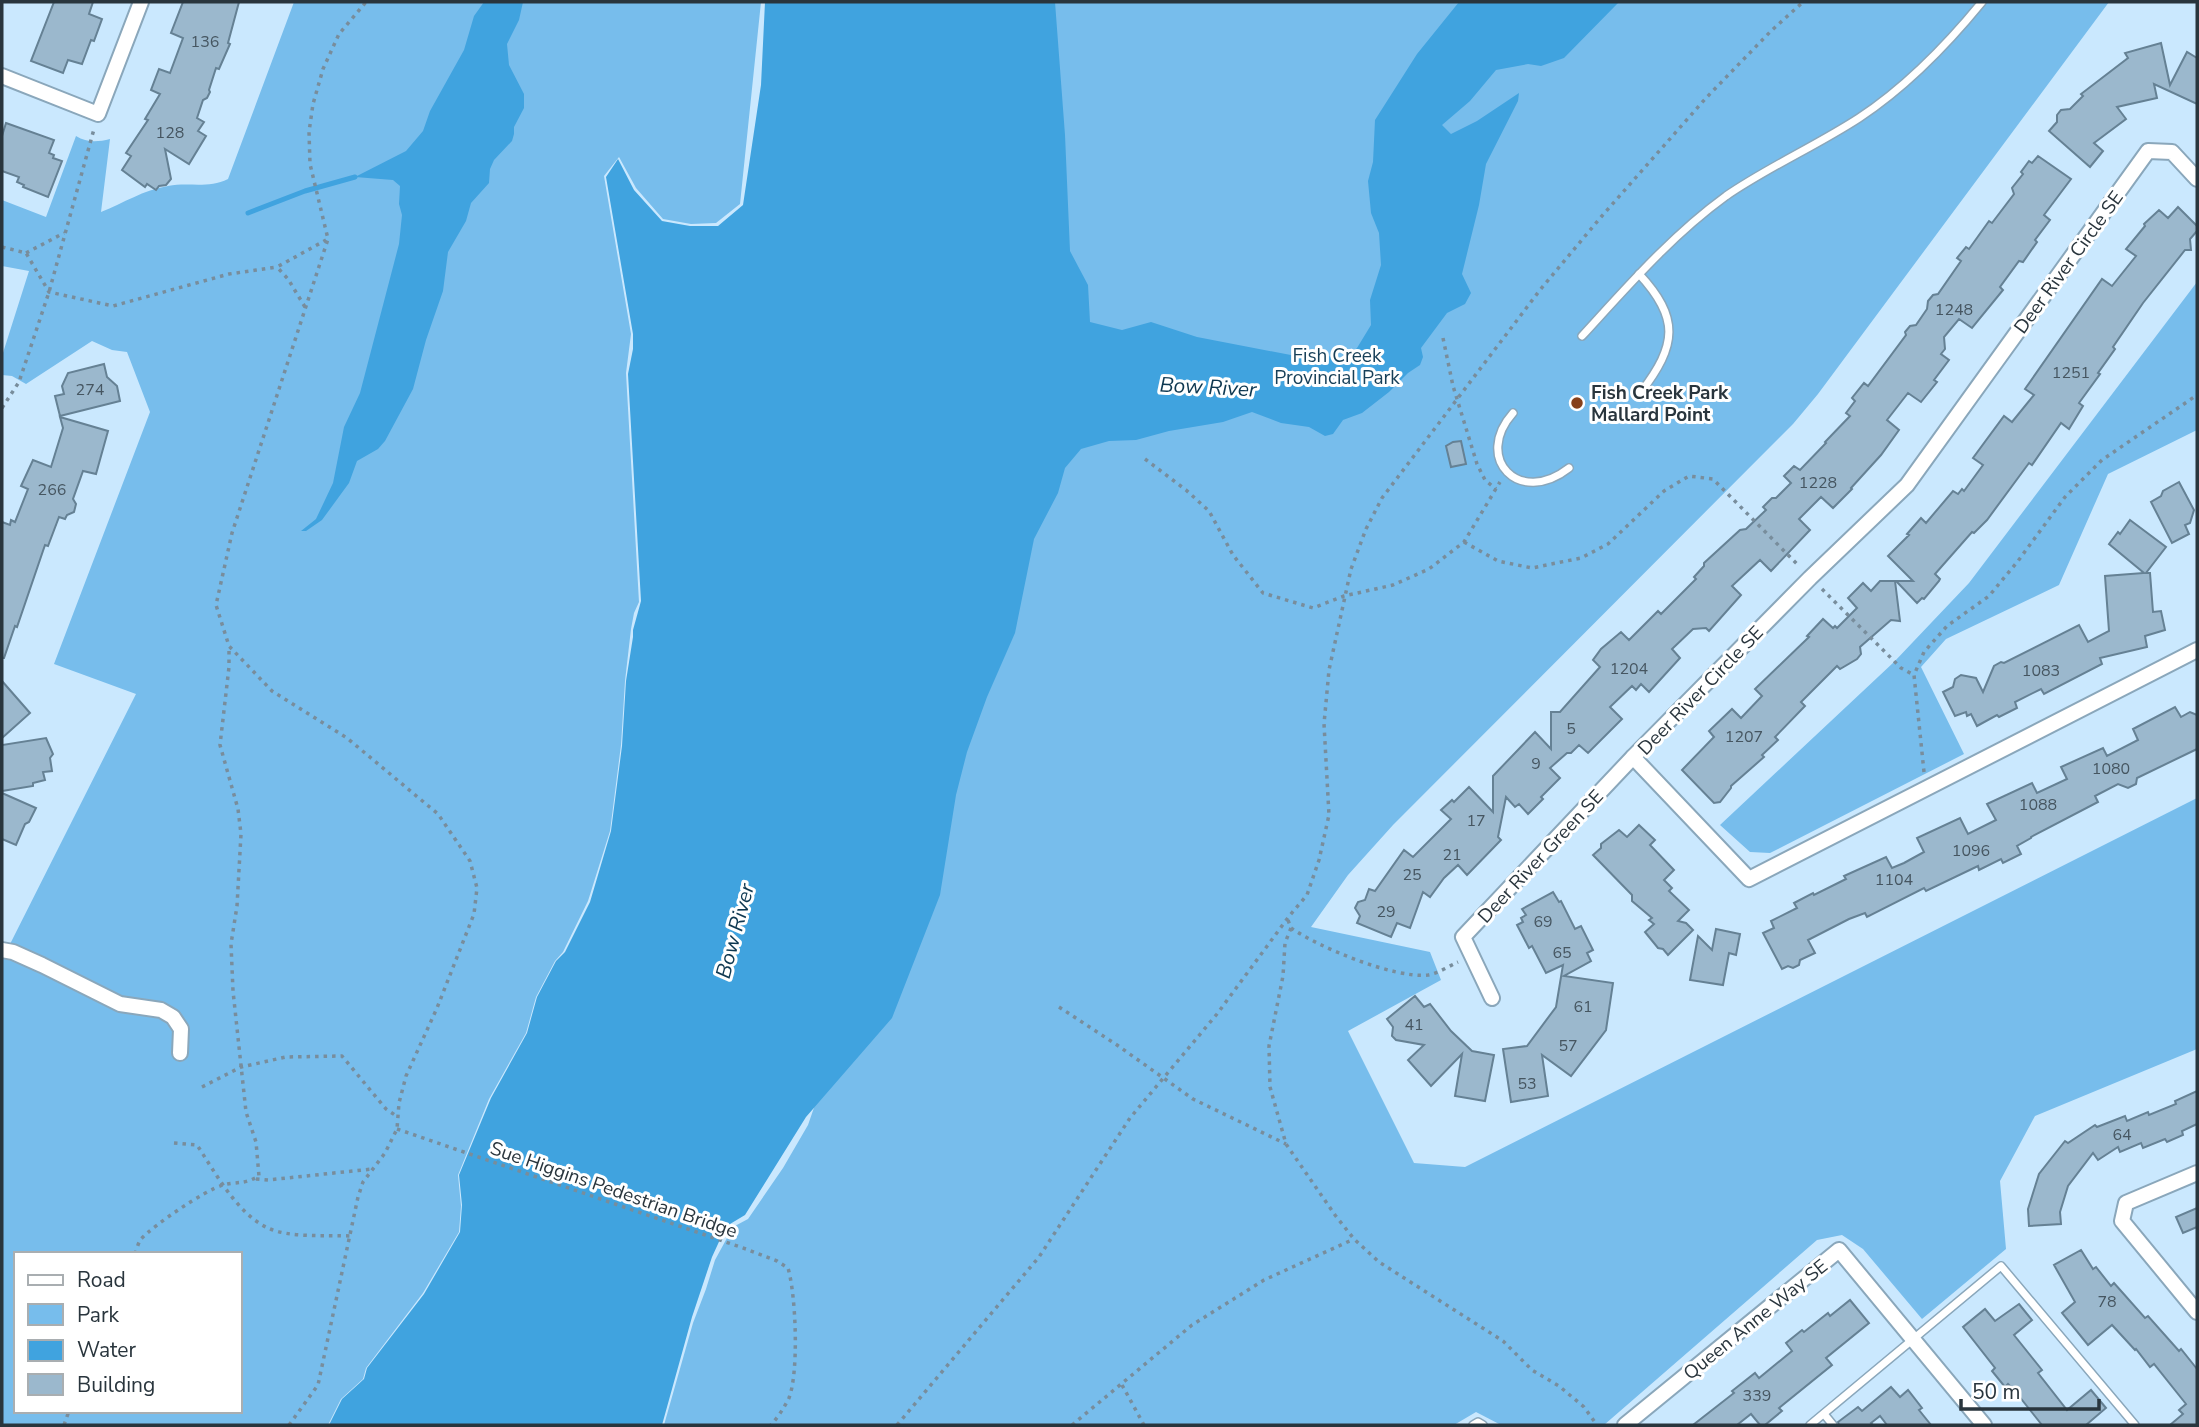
<svg xmlns="http://www.w3.org/2000/svg" width="2199" height="1427" viewBox="0 0 2199 1427" font-family="'Nunito Sans',sans-serif">
<rect width="100%" height="100%" fill="#cae8fe"/>
<g fill="#77bdec" fill-rule="evenodd">
<path d="M294 2H761L740 204 716 223 691 224 663 219 636 188 619 157 604 176 631 334 626 373 639 602 634 613 631 629 625 681 621 745 610 831 588 901 563 952 555 961 536 997 526 1033 489 1099 458 1175 461 1206 459 1232 423 1293 366 1368 363 1379 341 1399 328 1425H2V960L136 694 54 664 150 412 127 352 112 350 92 341 26 384 12 376 2 375V356L29 271 2 266V200L46 217 76 136C87 143 98 142 110 139L101 212C124 203 143 190 168 186 189 182 208 189 228 179ZM16 1254H240V1411H16Z"/>
<polygon points="945,2 2109,2 1818,394 1793,424 1393,825 1348,875 1311,927 1430,952 1441,980 1348,1031 1414,1163 1465,1167 2197,798 2197,1049 2035,1116 2000,1181 2006,1249 1922,1319 1863,1249 1842,1235 1817,1240 1604,1425 1501,1425 1476,1412 1454,1425 664,1425 693,1323 706,1289 715,1260 733,1227 748,1219 783,1168 808,1125 828,1067"/>
<polygon points="2197,282 2197,430 2108,474 2059,585 1946,639 1921,667 1964,754 1770,853 1750,852 1720,825 1894,662 1969,583"/>
</g>
<g fill="#40a3df">
<polygon points="484,2 523,2 519,20 507,44 509,65 524,94 524,108 514,127 514,134 512,141 494,160 490,169 489,183 471,203 466,221 448,252 443,291 426,340 413,389 385,441 378,449 357,461 349,483 322,520 306,531 301,531 316,519 333,483 344,427 360,393 399,244 402,215 399,204 400,186 393,180 355,177 406,151 423,131 430,111 464,50 474,16"/>
<polygon points="765,2 1055,2 1065,135 1070,251 1088,285 1090,322 1122,330 1151,322 1197,337 1296,356 1326,354 1335,360 1345,359 1357,348 1371,325 1370,300 1381,265 1379,233 1371,213 1368,181 1373,162 1375,120 1417,54 1459,2 1619,2 1564,58 1541,66 1528,64 1496,70 1470,101 1442,125 1451,134 1477,121 1519,93 1518,101 1486,164 1479,205 1462,274 1471,293 1465,304 1447,313 1421,348 1423,357 1420,365 1408,373 1389,392 1362,413 1343,420 1333,434 1325,436 1309,427 1281,423 1252,412 1223,422 1169,431 1136,440 1109,441 1081,449 1065,468 1058,493 1034,539 1015,633 987,697 967,752 956,795 940,895 892,1018 806,1117 745,1215 730,1224 723,1233 712,1257 692,1317 662,1425 329,1425 342,1399 364,1379 367,1368 424,1294 460,1232 462,1205 459,1175 491,1098 527,1033 537,997 556,961 565,952 590,902 611,831 622,746 626,681 633,637 633,630 641,601 628,374 633,349 633,334 606,177 618,159 634,190 662,221 690,226 718,226 743,205 761,85"/>
</g>
<g fill="none" stroke-linecap="round" stroke-linejoin="round">
<polyline stroke="#40a3df" stroke-width="5" points="248,213 305,191 355,177"/>
</g>
<g fill="#9bb8cd" stroke="#658194" stroke-width="2">
<polygon points="54,2 93,2 89,14 102,19 94,41 91,40 82,64 68,60 63,73 31,61"/>
<polygon points="183,2 239,2 228,43 230,44 219,69 216,68 209,90 210,92 207,98 203,100 197,118 204,122 198,131 206,136 189,164 165,149 171,179 166,185 159,186 156,190 147,184 145,187 122,170 131,156 126,153 148,120 145,119 160,94 151,90 159,69 170,73 183,38 171,33"/>
<polygon points="2161,43 2170,85 2187,52 2197,58 2197,104 2154,84 2157,98 2117,107 2126,119 2094,143 2103,151 2090,167 2049,131 2057,122 2057,115 2061,110 2070,109 2083,96 2081,94 2128,58 2125,53"/>
<polygon points="6,123 54,140 49,153 54,155 53,158 62,161 48,197 23,187 24,185 17,182 19,177 2,171 2,136"/>
<polygon points="2038,156 2071,179 2044,215 2050,220 2035,240 2037,242 2023,262 2019,261 2000,287 2003,290 1972,328 1959,319 1944,337 1945,349 1941,354 1949,360 1934,380 1937,382 1921,402 1908,393 1887,420 1899,430 1881,455 1851,488 1852,489 1833,508 1821,497 1799,519 1810,530 1771,571 1760,560 1732,586 1741,595 1709,631 1706,628 1693,629 1672,649 1680,658 1649,692 1641,684 1636,690 1632,686 1610,707 1622,719 1588,753 1579,745 1571,753 1567,753 1550,768 1560,778 1541,797 1543,799 1528,814 1519,804 1515,807 1506,797 1498,837 1501,840 1467,875 1458,865 1444,878 1430,897 1423,892 1410,928 1397,923 1391,937 1357,923 1360,916 1355,908 1358,902 1365,900 1369,889 1375,891 1404,850 1413,857 1451,819 1441,810 1452,800 1454,802 1469,787 1493,812 1493,776 1535,732 1551,749 1551,712 1560,712 1600,667 1593,660 1601,649 1621,632 1629,640 1658,611 1661,614 1696,579 1694,577 1704,566 1704,563 1740,530 1746,529 1766,510 1763,507 1772,498 1776,498 1791,483 1784,476 1794,466 1800,470 1826,443 1825,442 1850,416 1846,413 1855,401 1852,398 1864,383 1868,386 1906,335 1905,332 1910,326 1916,325 1927,309 1928,301 1933,295 1938,294 1961,261 1957,258 1966,247 1969,249 1989,221 1992,223 2014,194 2012,188 2023,174 2021,172 2029,161 2032,163"/>
<polygon points="2178,207 2197,226 2197,231 2190,239 2191,250 2185,250 2143,303 2113,347 2115,349 2098,373 2100,374 2079,403 2083,406 2069,429 2061,423 2032,465 2029,463 1987,520 1974,533 1972,532 1935,574 1940,579 1939,581 1924,599 1922,598 1917,603 1896,581 1913,581 1888,556 1909,535 1907,534 1921,518 1926,523 1953,491 1958,494 1962,489 1964,491 1983,465 1973,458 2004,416 2012,422 2034,395 2025,389 2102,279 2112,286 2136,256 2126,249 2145,226 2144,224 2159,210 2168,218"/>
<polygon points="104,364 107,377 117,386 120,401 60,416 55,396 64,394 62,386 68,373"/>
<polygon points="60,417 108,431 96,474 83,471 73,499 76,504 74,512 67,515 65,519 59,517 48,546 45,545 17,627 15,626 4,658 2,658 2,522 10,525 11,520 15,522 28,489 21,486 33,460 51,467 63,428"/>
<polygon points="1461,441 1466,464 1451,467 1446,446 1453,442"/>
<polygon points="2179,482 2194,510 2190,523 2185,525 2189,534 2172,543 2151,502 2161,496 2163,491"/>
<polygon points="2130,520 2166,547 2146,573 2150,573 2153,612 2161,611 2165,630 2145,636 2147,647 2100,658 2102,664 2044,694 2041,689 2015,702 2017,708 1999,717 1997,715 1977,726 1971,714 1967,716 1966,712 1955,716 1943,692 1953,687 1955,679 1961,675 1976,678 1983,692 1994,666 2001,662 2004,663 2079,625 2088,642 2109,631 2105,576 2144,573 2109,544 2118,532 2120,534"/>
<polygon points="1880,581 1895,581 1900,621 1891,620 1860,647 1861,654 1857,659 1840,669 1837,666 1801,702 1805,706 1775,737 1778,740 1762,755 1764,757 1731,786 1731,788 1720,802 1714,803 1682,770 1714,737 1709,731 1732,709 1741,718 1762,696 1755,689 1809,637 1807,636 1823,619 1833,628 1835,626 1837,628 1857,608 1848,598 1863,583 1871,591"/>
<polygon points="2,681 30,713 2,738"/>
<polygon points="2175,707 2181,717 2190,712 2197,715 2197,749 2137,778 2136,784 2128,788 2118,784 2095,796 2098,802 2031,837 2031,838 2017,846 2021,854 2003,863 2001,859 1979,870 1978,866 1926,891 1924,888 1867,917 1865,913 1849,919 1808,940 1815,953 1800,960 1799,965 1793,968 1788,966 1782,969 1763,933 1774,928 1771,921 1797,908 1794,903 1813,893 1814,895 1846,879 1844,876 1886,857 1892,868 1904,863 1924,852 1917,838 1960,818 1968,834 1996,820 1987,804 2032,783 2037,793 2067,779 2061,767 2103,748 2107,756 2138,740 2133,729"/>
<polygon points="46,738 53,754 50,758 52,771 43,772 45,780 33,783 33,786 2,791 2,745"/>
<polygon points="2,793 36,808 29,822 25,824 16,845 2,839"/>
<polygon points="1639,825 1655,840 1650,845 1674,870 1664,880 1672,888 1669,891 1689,910 1678,921 1686,923 1693,930 1668,955 1663,949 1658,948 1645,932 1654,924 1649,920 1652,918 1632,901 1632,895 1593,855 1601,848 1601,844 1619,830 1627,837"/>
<polygon points="1553,892 1559,902 1561,901 1575,929 1581,926 1593,950 1587,953 1591,961 1564,976 1613,983 1606,1030 1571,1076 1542,1055 1548,1096 1511,1102 1503,1049 1527,1046 1556,1007 1563,965 1546,973 1532,946 1529,948 1517,925 1523,922 1521,918 1526,915 1522,909"/>
<polygon points="1716,929 1740,934 1736,955 1729,953 1723,985 1690,980 1698,936 1712,950"/>
<polygon points="1415,996 1424,1007 1430,1004 1451,1031 1472,1051 1494,1055 1485,1101 1455,1096 1462,1054 1431,1086 1408,1060 1424,1045 1396,1040 1392,1036 1393,1027 1387,1019"/>
<polygon points="2197,1091 2197,1124 2182,1131 2183,1135 2167,1142 2165,1139 2143,1148 2141,1143 2120,1152 2118,1147 2098,1160 2093,1153 2068,1186 2060,1212 2061,1224 2029,1226 2028,1209 2039,1174 2065,1141 2068,1143 2095,1125 2097,1127 2125,1116 2127,1121 2148,1112 2149,1115 2176,1104 2175,1101"/>
<polygon points="2197,1208 2197,1227 2183,1233 2176,1217"/>
<polygon points="2081,1250 2093,1269 2096,1267 2111,1286 2114,1283 2145,1318 2148,1316 2179,1351 2181,1349 2197,1369 2197,1425 2170,1425 2183,1414 2179,1410 2186,1404 2154,1364 2150,1367 2136,1349 2135,1350 2112,1325 2088,1345 2062,1313 2075,1302 2054,1265"/>
<polygon points="1850,1300 1869,1323 1826,1358 1832,1365 1779,1408 1782,1411 1765,1425 1760,1425 1751,1414 1737,1425 1693,1425 1734,1393 1732,1391 1755,1373 1759,1378 1792,1351 1786,1343 1802,1330 1804,1332 1828,1313 1830,1316"/>
<polygon points="2019,1304 2032,1320 2014,1335 2042,1370 2038,1373 2067,1410 2091,1390 2106,1408 2086,1425 2042,1425 2014,1390 2008,1384 2005,1387 1992,1371 1995,1368 1963,1327 1985,1309 1995,1321"/>
<polygon points="1891,1387 1900,1397 1908,1390 1922,1408 1919,1410 1931,1425 1887,1425 1880,1416 1871,1423 1873,1425 1839,1425 1838,1422 1858,1407 1862,1411"/>
</g>
<g fill="none" stroke-linecap="round" stroke-linejoin="round">
<g stroke="#8aa7bb" stroke-width="10">
<g id="service">
<path d="M1639 274C1680 318 1677 345 1641 392"/>
<path d="M1582 336C1627 287 1671 236 1726 196 1768 167 1816 146 1859 118 1906 87 1946 46 1982 2"/>
<path d="M1513 413C1473 458 1519 507 1569 468"/>
<polyline points="1824,1414 1833,1425"/>
<polyline points="1473,1425 1478,1422 1483,1425"/>
<polyline points="1810,1425 2001,1266 2135,1425"/>
</g>
</g>
<g stroke="#8aa7bb" stroke-width="18">
<g id="minor">
<polyline points="2,76 98,114 141,2"/>
<polyline points="2197,179 2172,152 2148,151 1907,485 1810,578 1633,757 1749,879 2197,650"/>
<polyline points="2,950 13,952 42,965 120,1004 161,1010 173,1017 181,1029 180,1053"/>
<polyline points="1492,998 1463,937 1633,757"/>
<polyline points="2197,1173 2126,1203 2122,1221 2197,1312"/>
<polyline points="1625,1425 1839,1250 1984,1425"/>
</g>
</g>
<g stroke="#788d9c" stroke-width="3.5" stroke-dasharray="3.5 5" stroke-linecap="butt">
<polyline points="2,247 26,253 49,292 113,306 229,274 277,267"/>
<polyline points="26,253 64,233"/>
<polyline points="305,307 288,279 277,267 326,240"/>
<polyline points="1443,338 1453,386 1477,464 1485,480 1496,489"/>
<polyline points="2,408 19,382 49,292 94,129"/>
<polyline points="1145,459 1186,490 1209,511 1233,555 1263,593 1313,608 1344,596 1393,585 1429,569 1464,542 1500,482"/>
<polyline points="1464,542 1498,561 1532,568 1581,558 1608,544 1664,491 1689,476 1713,479 1799,566"/>
<polyline points="1822,589 1901,668 1914,675"/>
<polyline points="1924,772 1914,675 1924,652 1947,626 1989,596 2018,561 2065,497 2102,460 2197,395"/>
<path d="M1288 920 1291 928C1318 947 1395 979 1428 975 1439 973 1449 966 1458 962"/>
<polyline points="1291,928 1285,943 1283,976 1269,1046 1270,1087 1286,1144 1335,1215 1354,1239 1379,1262 1503,1341 1532,1370 1559,1386 1584,1407 1597,1425"/>
<polyline points="1059,1007 1117,1045 1193,1099 1286,1144"/>
<polyline points="202,1087 241,1067 286,1057 342,1056 386,1109 398,1117"/>
<path d="M397 1129 746 1249 777 1261 788 1268C796 1295 799 1372 789 1398 784 1408 778 1417 771 1425"/>
<path d="M174 1143 197 1145C215 1172 237 1214 268 1228 289 1238 326 1235 350 1236"/>
<polyline points="256,1179 268,1180 372,1169"/>
<path d="M135 1254C137 1249 138 1243 141 1239 154 1225 205 1190 223 1185 239 1181 243 1185 259 1176L256 1142 246 1112 233 991 231 944 237 906 241 834 238 809 220 745 229 667V648"/>
<polyline points="1122,1385 1144,1425"/>
<polyline points="64,1425 69,1411"/>
<polyline points="289,1425 318,1385 358,1197 363,1182 385,1153 397,1129 399,1103 406,1076 437,1008 474,914 477,888 470,861 438,814 347,738 272,691 229,646 216,605 232,533 328,239 310,164 309,132 313,104 323,69 339,34 366,2"/>
<polyline points="897,1425 1039,1257 1130,1118 1217,1014 1290,915 1307,895 1319,860 1329,815 1324,724 1329,670 1351,569 1366,529 1382,498 1540,290 1601,217 1706,98 1771,31 1803,2"/>
<polyline points="1072,1425 1192,1325 1264,1280 1354,1239"/>
</g>
<use href="#service" stroke="#fff" stroke-width="7"/>
<use href="#minor" stroke="#fff" stroke-width="14"/>
</g>
<circle fill="#86401b" stroke="#fff" stroke-width="2.5" cx="1577" cy="403" r="7"/>
<g text-anchor="middle" stroke-width="6" stroke-linejoin="round" paint-order="stroke">
<g font-size="16" fill="#465661">
<text x="205" y="47">136</text>
<text x="170" y="138">128</text>
<text x="1954" y="315">1248</text>
<text x="2071" y="378">1251</text>
<text x="90" y="395">274</text>
<text x="1818" y="488">1228</text>
<text x="52" y="495">266</text>
<text x="1629" y="674">1204</text>
<text x="2041" y="676">1083</text>
<text x="1571" y="734">5</text>
<text x="1744" y="742">1207</text>
<text x="1536" y="769">9</text>
<text x="2111" y="774">1080</text>
<text x="2038" y="810">1088</text>
<text x="1476" y="826">17</text>
<text x="1971" y="856">1096</text>
<text x="1452" y="860">21</text>
<text x="1412" y="880">25</text>
<text x="1894" y="885">1104</text>
<text x="1386" y="917">29</text>
<text x="1543" y="927">69</text>
<text x="1562" y="958">65</text>
<text x="1583" y="1012">61</text>
<text x="1414" y="1030">41</text>
<text x="1568" y="1051">57</text>
<text x="1527" y="1089">53</text>
<text x="2122" y="1140">64</text>
<text x="2107" y="1307">78</text>
<text x="1757" y="1401">339</text>
</g>
<g font-size="19" fill="#29353d" stroke="#fff">
<text transform="translate(2068 262) rotate(-54)" y="7">Deer River Circle SE</text>
<text transform="translate(1700 690) rotate(-46)" y="7">Deer River Circle SE</text>
<text transform="translate(1540 856) rotate(-47)" y="7">Deer River Green SE</text>
<text transform="translate(614 1189) rotate(19)" y="7">Sue Higgins Pedestrian Bridge</text>
<text transform="translate(1755 1319) rotate(-39)" y="7">Queen Anne Way SE</text>
</g>
<g font-size="19" fill="#163f58" stroke="#fff">
<text x="1337" y="362">Fish Creek<tspan x="1337" dy="22">Provincial Park</tspan></text>
</g>
<g font-size="19" font-weight="bold" fill="#29353d" stroke="#fff" text-anchor="start">
<text x="1591" y="399">Fish Creek Park<tspan x="1591" dy="22">Mallard Point</tspan></text>
</g>
<g font-size="21" font-style="italic" fill="#0e3851" stroke="#fff">
<text transform="translate(1208 387) rotate(3)" y="7">Bow River</text>
<text transform="translate(735 931) rotate(-75)" y="7">Bow River</text>
</g>
</g>
<rect width="2199" height="1427" fill="none" stroke="#29353d" stroke-width="7"/>
<rect x="14" y="1252" width="228" height="161" fill="#ffffff" stroke="#a9aeb1" stroke-width="2"/>
<rect x="28" y="1275" width="35" height="10" fill="#ffffff" stroke="#a9aeb1" stroke-width="2"/>
<text x="77" y="1287" font-size="21" fill="#29353d">Road</text>
<rect x="28" y="1304" width="35" height="21" fill="#77bdec" stroke="#a9aeb1" stroke-width="2"/>
<text x="77" y="1322" font-size="21" fill="#29353d">Park</text>
<rect x="28" y="1340" width="35" height="21" fill="#40a3df" stroke="#a9aeb1" stroke-width="2"/>
<text x="77" y="1357" font-size="21" fill="#29353d">Water</text>
<rect x="28" y="1374" width="35" height="21" fill="#9bb8cd" stroke="#a9aeb1" stroke-width="2"/>
<text x="77" y="1392" font-size="21" fill="#29353d">Building</text>
<path d="M1961 1399v10h138v-10" fill="none" stroke="#29353d" stroke-width="3.5"/>
<text x="1972" y="1399" font-size="21" fill="#29353d" stroke="#ffffff" stroke-width="5" paint-order="stroke">50 m</text>
</svg>
